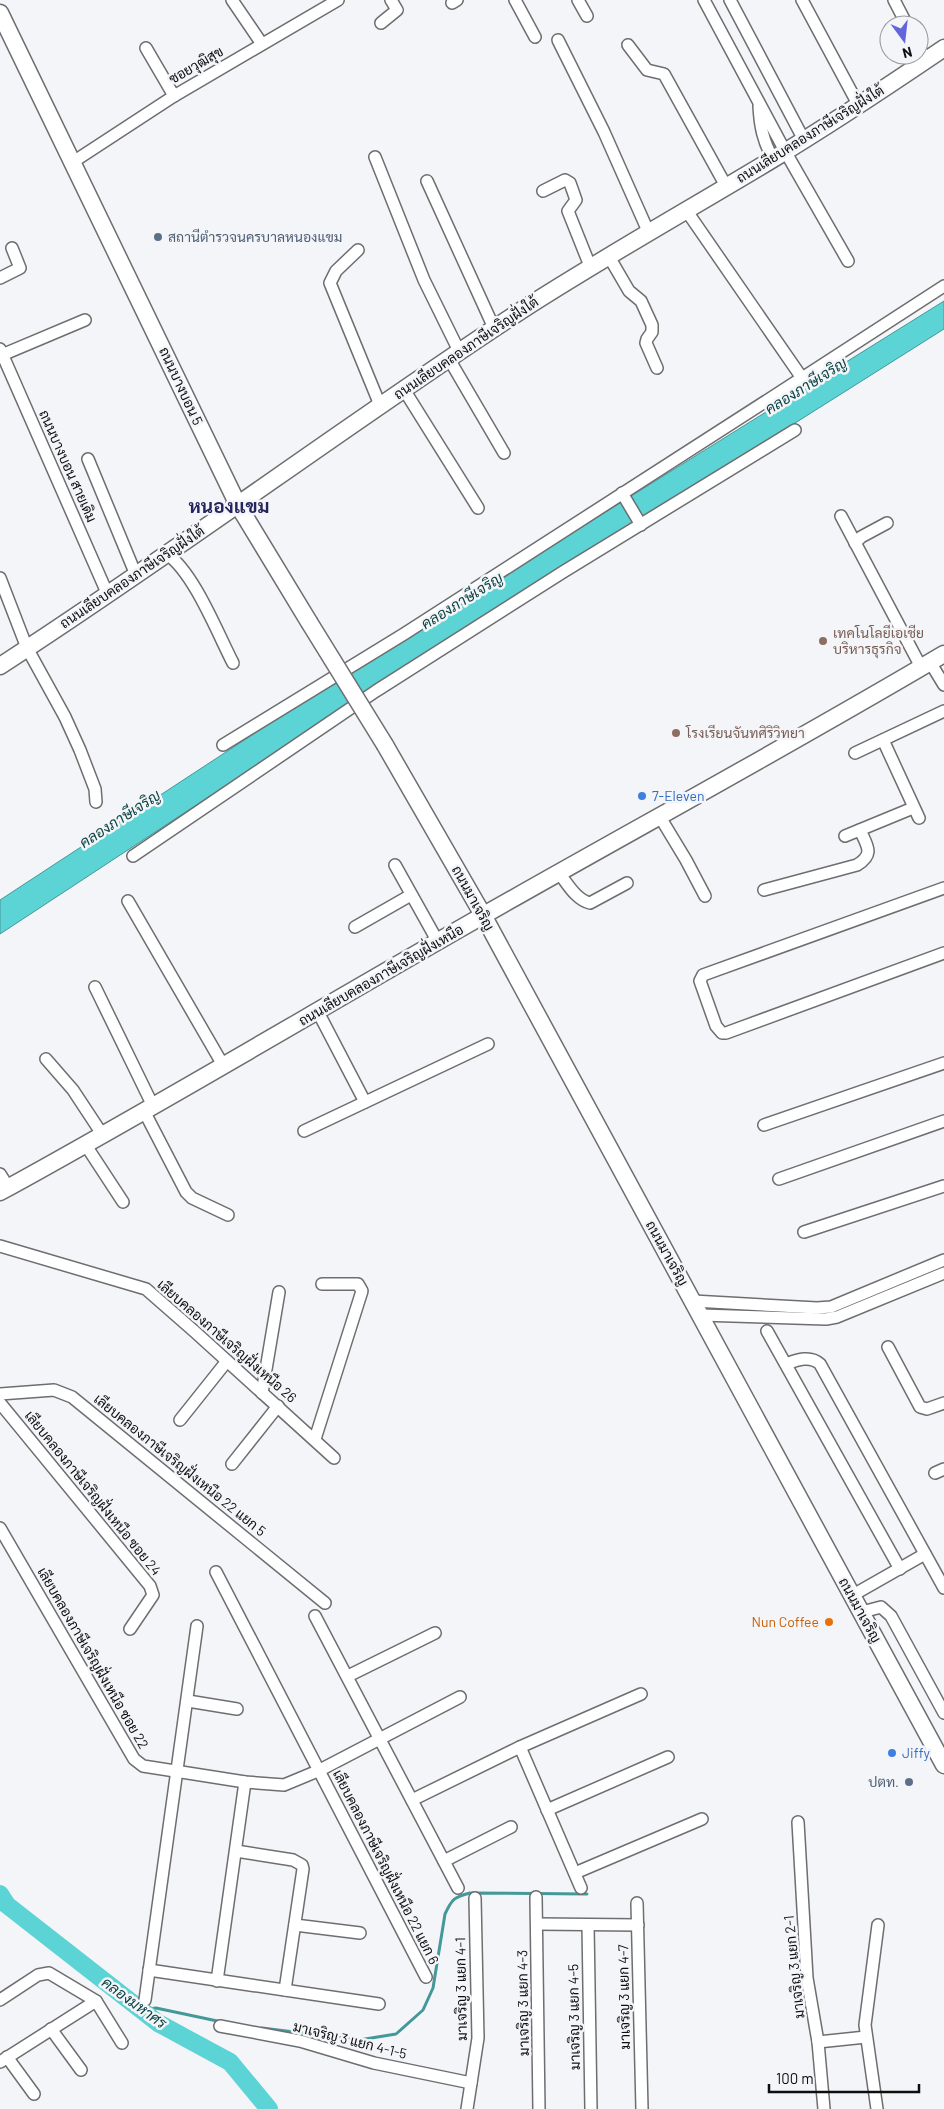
<svg xmlns="http://www.w3.org/2000/svg" width="944" height="2109" viewBox="0 0 944 2109" font-family="Barlow,Sarabun,sans-serif">
<rect width="100%" height="100%" fill="#f4f5f8"/>
<polygon fill="#5cd3d4" stroke="#459899" points="944,301 944,329 350,704 0,934 0,900 336,680"/>
<g fill="none" stroke-linecap="round" stroke-linejoin="round">
<g stroke="#459899" stroke-width="3">
<polyline points="141,2010 156,2008 222,2022"/>
<path d="M262 2028 359 2040 396 2034 423 2010 433 1988 445 1914C452 1899 454 1897 470 1893L587 1894"/>
</g>
<polyline stroke="#5cd3d4" stroke-width="18" points="0,1894 7,1905 158,2023 230,2062 269,2109"/>
<g stroke="#6d6e70" stroke-width="14">
<g id="street">
<polyline points="232,0 262,44"/>
<polyline points="515,0 535,37"/>
<polyline points="578,0 587,16"/>
<polyline points="704,0 785,151 848,261"/>
<polyline points="730,0 804,140"/>
<polyline points="802,0 859,106"/>
<polyline points="894,0 907,25"/>
<polyline points="452,3 457,0"/>
<polyline points="381,23 397,10 391,0"/>
<polyline points="558,40 604,132 648,231"/>
<polyline points="628,45 647,70 664,74 726,186"/>
<polyline points="919,47 926,60"/>
<polyline points="146,48 174,96"/>
<path d="M759 106C760 126 763 141 773 159"/>
<polyline points="375,157 424,280 459,351"/>
<polyline points="73,162 174,96 338,0"/>
<polyline points="427,181 494,328"/>
<polyline points="543,191 565,180 570,183 576,200 568,211 590,266"/>
<polyline points="686,210 802,378 944,286"/>
<polyline points="358,250 336,271 330,283 380,405"/>
<polyline points="608,255 629,291 641,301 652,325 652,332 647,339 646,343 657,368"/>
<polyline points="0,278 20,268 12,248"/>
<polyline points="0,349 108,595"/>
<polyline points="2,355 85,320"/>
<polyline points="449,359 504,453"/>
<polyline points="403,388 478,508"/>
<polyline points="88,459 136,575"/>
<polyline points="622,493 641,525"/>
<polyline points="841,516 921,667"/>
<polyline points="855,543 861,537 887,523"/>
<path d="M167 554C194 573 217 632 233 663"/>
<polyline points="0,578 27,648 65,717 80,750 95,789 96,802"/>
<polyline points="930,662 944,685"/>
<polyline points="883,740 919,818"/>
<polyline points="223,745 404,634 802,378"/>
<polyline points="855,753 944,711"/>
<polyline points="660,817 686,860 705,896"/>
<polyline points="845,836 913,808"/>
<polyline points="133,856 376,691 563,572 795,430"/>
<polyline points="395,865 438,942"/>
<path d="M559 873C567 883 576 900 590 903L627 883"/>
<polyline points="944,888 703,975 700,981 716,1026 722,1033 726,1033 944,953"/>
<path d="M764 890 857 865C875 854 867 846 860 830"/>
<polyline points="128,901 223,1065"/>
<polyline points="355,927 411,895"/>
<polyline points="95,987 153,1106"/>
<polyline points="318,1012 365,1102"/>
<polyline points="46,1059 73,1090 102,1134"/>
<polyline points="144,1111 186,1192 192,1198 228,1215"/>
<polyline points="764,1125 944,1063"/>
<polyline points="304,1131 488,1044"/>
<polyline points="85,1144 123,1202"/>
<polyline points="0,1174 8,1187"/>
<polyline points="779,1179 944,1121"/>
<polyline points="804,1232 944,1186"/>
<polyline points="0,1246 146,1289 194,1331 334,1458"/>
<polyline points="693,1301 817,1308 831,1307 944,1260"/>
<polyline points="701,1315 826,1319 837,1317 944,1273"/>
<polyline points="767,1331 900,1569"/>
<polyline points="888,1347 920,1407 927,1409 944,1403"/>
<path d="M786 1364C797 1360 810 1355 820 1364L944 1588"/>
<polyline points="262,1393 279,1292"/>
<polyline points="0,1394 54,1390 72,1397 325,1603"/>
<polyline points="0,1403 150,1586 153,1595 130,1629"/>
<polyline points="180,1420 227,1361"/>
<polyline points="315,1439 362,1291 358,1284 322,1284"/>
<polyline points="232,1464 278,1406"/>
<polyline points="935,1473 944,1469"/>
<polyline points="0,1528 134,1759 143,1766 245,1782 284,1785 320,1770 460,1697"/>
<polyline points="216,1572 426,1977"/>
<polyline points="853,1595 925,1554"/>
<polyline points="862,1612 881,1607 891,1616 944,1713"/>
<polyline points="315,1616 458,1888"/>
<polyline points="348,1676 435,1633"/>
<polyline points="188,1701 237,1709"/>
<polyline points="520,1747 581,1888"/>
<polyline points="412,1800 520,1747 641,1694"/>
<polyline points="547,1810 668,1757"/>
<polyline points="798,1822 807,1978 818,2042 824,2109"/>
<polyline points="236,1851 293,1860 302,1865 303,1869 285,1990"/>
<polyline points="444,1861 511,1827"/>
<polyline points="575,1873 702,1819"/>
<polyline points="536,1897 539,2109"/>
<polyline points="637,1903 642,2109"/>
<polyline points="537,1924 638,1925"/>
<polyline points="295,1925 360,1933"/>
<polyline points="588,1925 591,2109"/>
<polyline points="149,1970 379,2004"/>
<polyline points="217,1981 245,1782"/>
<polyline points="0,2000 38,1975 49,1973 96,2001 122,2043"/>
<polyline points="145,2000 197,1626"/>
<polyline points="220,2026 300,2041 374,2063 471,2083"/>
<polyline points="51,2029 81,2070"/>
<polyline points="818,2042 866,2037"/>
<polyline points="7,2057 34,2094"/>
<polyline points="0,2062 96,2001"/>
<polyline points="467,2109 478,2038 475,1898"/>
<polyline points="877,2109 865,2025 878,1925"/>
</g>
</g>
<g stroke="#6d6e70" stroke-width="19">
<g id="secondary">
<polyline points="0,13 238,505 309,622"/>
<path d="M0 666C178 551 347 424 525 308 606 256 690 209 773 159 831 124 888 86 944 48"/>
<polyline points="385,745 483,915 944,1765"/>
<path d="M0 1192C163 1103 322 1007 484 915 637 828 792 744 944 654"/>
</g>
</g>
<use href="#street" stroke="#fff" stroke-width="11"/>
<use href="#secondary" stroke="#fff" stroke-width="16"/>
<g stroke="#6d6e70" stroke-width="19" stroke-linecap="butt">
<polyline id="secondary-bridge" points="309,622 385,745"/>
</g>
<use href="#secondary-bridge" stroke="#fff" stroke-width="16"/>
</g>
<g fill="#5c6f8a" stroke="#f4f5f8" stroke-width="2">
<circle cx="158" cy="237" r="5"/>
<circle cx="909" cy="1782" r="5"/>
</g>
<g fill="#8d6e63" stroke="#f4f5f8" stroke-width="2">
<circle cx="823" cy="641" r="5"/>
<circle cx="676" cy="733" r="5"/>
</g>
<g fill="#3f7fe0" stroke="#f4f5f8" stroke-width="2">
<circle cx="642" cy="796" r="5"/>
<circle cx="892" cy="1753" r="5"/>
</g>
<circle fill="#e8710a" stroke="#f4f5f8" stroke-width="2" cx="829" cy="1622" r="5"/>
<g text-anchor="middle" stroke-width="5" stroke-linejoin="round" paint-order="stroke">
<g font-size="14" fill="#0e0e0f" stroke="#f4f5f8">
<text transform="translate(196 65) rotate(-30)" y="5">ซอยวุฒิสุข</text>
<text transform="translate(810 134) rotate(-32)" y="5">ถนนเลียบคลองภาษีเจริญฝั่งใต้</text>
<text transform="translate(466 348) rotate(-34)" y="5">ถนนเลียบคลองภาษีเจริญฝั่งใต้</text>
<text transform="translate(181 386) rotate(65)" y="5">ถนนบางบอน 5</text>
<text transform="translate(68 466) rotate(66)" y="5">ถนนบางบอน สายเดิม</text>
<text transform="translate(132 577) rotate(-34)" y="5">ถนนเลียบคลองภาษีเจริญฝั่งใต้</text>
<text transform="translate(473 898) rotate(61)" y="5">ถนนมาเจริญ</text>
<text transform="translate(381 975) rotate(-30)" y="5">ถนนเลียบคลองภาษีเจริญฝั่งเหนือ</text>
<text transform="translate(667 1253) rotate(61)" y="5">ถนนมาเจริญ</text>
<text transform="translate(227 1341) rotate(41)" y="5">เลียบคลองภาษีเจริญฝั่งเหนือ 26</text>
<text transform="translate(180 1465) rotate(39)" y="5">เลียบคลองภาษีเจริญฝั่งเหนือ 22 แยก 5</text>
<text transform="translate(93 1493) rotate(51)" y="5">เลียบคลองภาษีเจริญฝั่งเหนือ ซอย 24</text>
<text transform="translate(860 1610) rotate(61)" y="5">ถนนมาเจริญ</text>
<text transform="translate(93 1658) rotate(60)" y="5">เลียบคลองภาษีเจริญฝั่งเหนือ ซอย 22</text>
<text transform="translate(386 1867) rotate(63)" y="5">เลียบคลองภาษีเจริญฝั่งเหนือ 22 แยก 6</text>
<text transform="translate(794 1967) rotate(-96)" y="5">มาเจริญ 3 แยก 2-1</text>
<text transform="translate(461 1989) rotate(-91)" y="5">มาเจริญ 3 แยก 4-1</text>
<text transform="translate(624 1997) rotate(-91)" y="5">มาเจริญ 3 แยก 4-7</text>
<text transform="translate(523 2003) rotate(-91)" y="5">มาเจริญ 3 แยก 4-3</text>
<text transform="translate(574 2017) rotate(-91)" y="5">มาเจริญ 3 แยก 4-5</text>
<text transform="translate(350 2040) rotate(14)" y="5">มาเจริญ 3 แยก 4-1-5</text>
</g>
<g font-size="14" fill="#4e5e75" stroke="#f4f5f8" text-anchor="start">
<text x="168" y="242">สถานีตำรวจนครบาลหนองแขม</text>
<text x="899" y="1787" text-anchor="end">ปตท.</text>
</g>
<g font-size="14" fill="#785e54" stroke="#f4f5f8" text-anchor="start">
<text x="833" y="638">เทคโนโลยีเอเชีย<tspan x="833" dy="16">บริหารธุรกิจ</tspan></text>
<text x="686" y="738">โรงเรียนจันทศิริวิทยา</text>
</g>
<g font-size="14" fill="#366cbe" stroke="#f4f5f8" text-anchor="start">
<text x="652" y="801">7-Eleven</text>
<text x="902" y="1758">Jiffy</text>
</g>
<g font-size="14" fill="#c56008" stroke="#f4f5f8" text-anchor="end">
<text x="819" y="1627">Nun Coffee</text>
</g>
<g font-size="15" font-style="italic" fill="#0d4444" stroke="#f4f5f8">
<text transform="translate(806 386) rotate(-32)" y="5">คลองภาษีเจริญ</text>
<text transform="translate(462 601) rotate(-32)" y="5">คลองภาษีเจริญ</text>
<text transform="translate(120 819) rotate(-33)" y="5">คลองภาษีเจริญ</text>
<text transform="translate(134 2003) rotate(36)" y="5">คลองมหาศร</text>
</g>
<g font-size="19" font-weight="bold" fill="#25255e" stroke="#f4f5f8">
<text x="229" y="513">หนองแขม</text>
</g>
</g>
<g transform="translate(904 40) rotate(165)"><circle r="24" fill="#f4f5f8" stroke="#98999b"/>
<path d="M0-4L9 19L0 12L-9 19Z" fill="#6365de"/>
<text y="-8" font-size="14" font-weight="bold" text-anchor="middle" fill="#0e0e0f">N</text>
</g>
<path d="M769 2084v8h150v-8" fill="none" stroke="#0e0e0f" stroke-width="2.5"/>
<text x="776" y="2084" font-size="15" fill="#0e0e0f" stroke="#f4f5f8" stroke-width="4" paint-order="stroke">100 m</text>
</svg>
